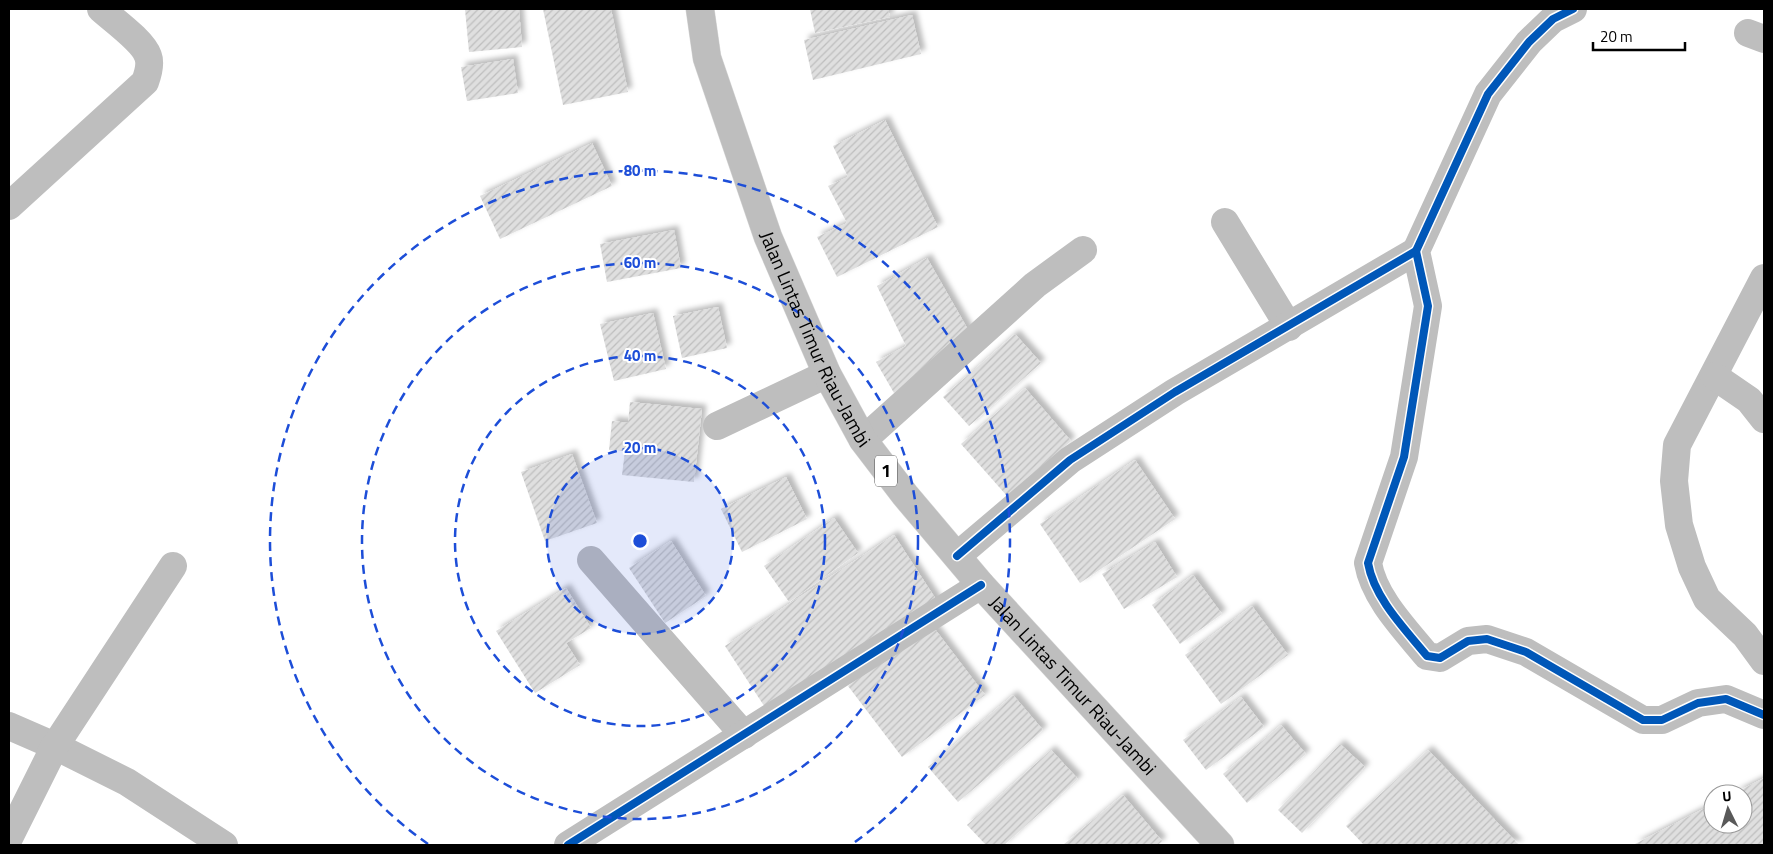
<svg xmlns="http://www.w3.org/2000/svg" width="1773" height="854" viewBox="0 0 1773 854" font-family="'Titillium Web',sans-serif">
<defs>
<pattern id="building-hatch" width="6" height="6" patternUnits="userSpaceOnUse" patternTransform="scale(1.25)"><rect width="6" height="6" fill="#dfdfdf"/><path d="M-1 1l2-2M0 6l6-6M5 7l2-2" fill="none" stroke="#bebebe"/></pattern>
<filter id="shadow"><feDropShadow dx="4.5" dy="-4.5" stdDeviation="2.5" flood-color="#0004"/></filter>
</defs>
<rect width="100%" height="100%" fill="#fff"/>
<g fill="url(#building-hatch)" filter="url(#shadow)">
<polygon points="465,9 519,9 522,47 469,52"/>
<polygon points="543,9 611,9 628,92 563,105"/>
<polygon points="810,9 888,9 890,17 815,33"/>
<polygon points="912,15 921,54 813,80 804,40"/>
<polygon points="513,59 518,93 467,101 461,67"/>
<polygon points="885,120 938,227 837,277 817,237 847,223 828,186 848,177 833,146"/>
<polygon points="592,143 612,186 500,239 480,196"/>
<polygon points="674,230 681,268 607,282 600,244"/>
<polygon points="927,258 970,333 894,393 876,362 906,346 877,286"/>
<polygon points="718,307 727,348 682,358 673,316"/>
<polygon points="653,313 666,369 614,381 600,324"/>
<polygon points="1015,334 1041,363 969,426 943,397"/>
<polygon points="1025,388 1071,441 1007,496 961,444"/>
<polygon points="630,402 702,409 694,482 622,475 625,451 609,450 612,421 628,423"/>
<polygon points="572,454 597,523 545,541 521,472"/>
<polygon points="1135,460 1175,519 1080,583 1040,524"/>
<polygon points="786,477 807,519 742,552 721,509"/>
<polygon points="834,518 858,553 789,602 764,566"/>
<polygon points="894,535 939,604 770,715 725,646"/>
<polygon points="671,541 706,596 665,623 629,568"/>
<polygon points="1155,542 1177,577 1124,609 1102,574"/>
<polygon points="1193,575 1222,614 1180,644 1152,605"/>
<polygon points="566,588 591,628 566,643 580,665 535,693 496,631"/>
<polygon points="1252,606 1288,655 1221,704 1185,655"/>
<polygon points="931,624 985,695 902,757 848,686"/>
<polygon points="1013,695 1043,730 958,802 928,767"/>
<polygon points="1241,697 1264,727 1206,770 1183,740"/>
<polygon points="1281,725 1306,754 1247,803 1223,774"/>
<polygon points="1340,744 1365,767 1302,833 1278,810"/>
<polygon points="1051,750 1078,779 1004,845 986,845 967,825"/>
<polygon points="1428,750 1519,845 1364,845 1346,826"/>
<polygon points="1764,778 1764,845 1633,845 1713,804 1713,824 1743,824 1743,794 1733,794"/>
<polygon points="1123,795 1162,841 1158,845 1063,845"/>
</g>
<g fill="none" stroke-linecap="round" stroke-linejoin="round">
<g stroke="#dbdbdb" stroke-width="29">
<g id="highway">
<path id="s1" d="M700 9 707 58 768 237 827 374 863 440 905 495 981 585 1220 845"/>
</g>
</g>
<g stroke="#bebebe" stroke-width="28">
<path d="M1573 9 1553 19 1529 42 1488 94 1416 251 1428 306 1404 457 1368 563C1374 598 1405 629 1427 656L1440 658 1468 641 1487 639 1526 652 1643 720H1662L1698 703 1726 699 1764 715"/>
<polyline points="1748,33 1764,39"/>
<path d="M9 206 145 82C148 74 151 64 148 56 143 41 113 20 101 9"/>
<polyline points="1225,222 1289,327"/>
<polyline points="1764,278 1677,445 1674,481 1679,525 1692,567 1707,599 1745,635 1764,661"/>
<polyline points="1714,376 1749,400 1764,419"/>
<polyline points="717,426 827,374"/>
<polyline points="863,440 1035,285 1083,250"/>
<polyline points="957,556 1070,460 1175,392 1416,251"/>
<polyline points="591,560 744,735"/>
<polyline points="9,726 55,746 127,782 224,845"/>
<polyline points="9,838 55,746 173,566"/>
<polyline points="568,845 981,585"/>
</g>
<use href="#highway" stroke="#bebebe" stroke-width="28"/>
<g stroke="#fff" stroke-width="11">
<g id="cycleway">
<path d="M1573 9 1553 19 1529 42 1488 94 1416 251 1428 306 1404 457 1368 563C1374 598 1405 629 1427 656L1440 658 1468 641 1487 639 1526 652 1643 720H1662L1698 703 1726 699 1764 715"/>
<polyline points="957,556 1070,460 1175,392 1416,251"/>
<polyline points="568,845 981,585"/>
</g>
</g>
<use href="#cycleway" stroke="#0057b8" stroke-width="8"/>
</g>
<circle cx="640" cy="541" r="93" fill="#1d4ed8" fill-opacity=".12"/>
<g fill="none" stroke="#1d4ed8" stroke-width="2.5" stroke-dasharray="9 6">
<circle cx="640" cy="541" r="93"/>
<circle cx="640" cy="541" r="185"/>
<circle cx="640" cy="541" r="278"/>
<path d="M428 844A370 370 0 1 1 852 844"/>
</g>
<g text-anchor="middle" stroke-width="4" stroke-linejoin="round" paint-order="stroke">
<rect fill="#fff" stroke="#4c4c4c" stroke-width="1" x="875" y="455.5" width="22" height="31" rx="4"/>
<g font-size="18" font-weight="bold" fill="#000">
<text x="886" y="477">1</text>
</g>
<g font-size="19" fill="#000" stroke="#fff">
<text dy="7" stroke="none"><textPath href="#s1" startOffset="351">Jalan Lintas Timur Riau-Jambi</textPath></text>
<text dy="7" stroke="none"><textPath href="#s1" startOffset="786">Jalan Lintas Timur Riau-Jambi</textPath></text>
</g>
</g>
<circle cx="640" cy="541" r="8" fill="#1d4ed8" stroke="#fff" stroke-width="2.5"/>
<g font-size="15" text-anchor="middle" font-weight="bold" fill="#1d4ed8" stroke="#fff" stroke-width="4" stroke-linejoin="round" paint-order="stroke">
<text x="640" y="176">80 m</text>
<text x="640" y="268">60 m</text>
<text x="640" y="361">40 m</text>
<text x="640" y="453">20 m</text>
</g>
<rect width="1773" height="854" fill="none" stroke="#000000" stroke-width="20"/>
<g transform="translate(1728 809) rotate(355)"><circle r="24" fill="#ffffff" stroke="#999999"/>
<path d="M0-4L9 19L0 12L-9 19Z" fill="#595959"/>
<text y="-8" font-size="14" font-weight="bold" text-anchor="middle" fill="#000000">U</text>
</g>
<path d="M1593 42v8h92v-8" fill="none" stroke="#000000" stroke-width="2.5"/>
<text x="1600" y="42" font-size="15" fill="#000000" stroke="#ffffff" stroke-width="4" paint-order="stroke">20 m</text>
</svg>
